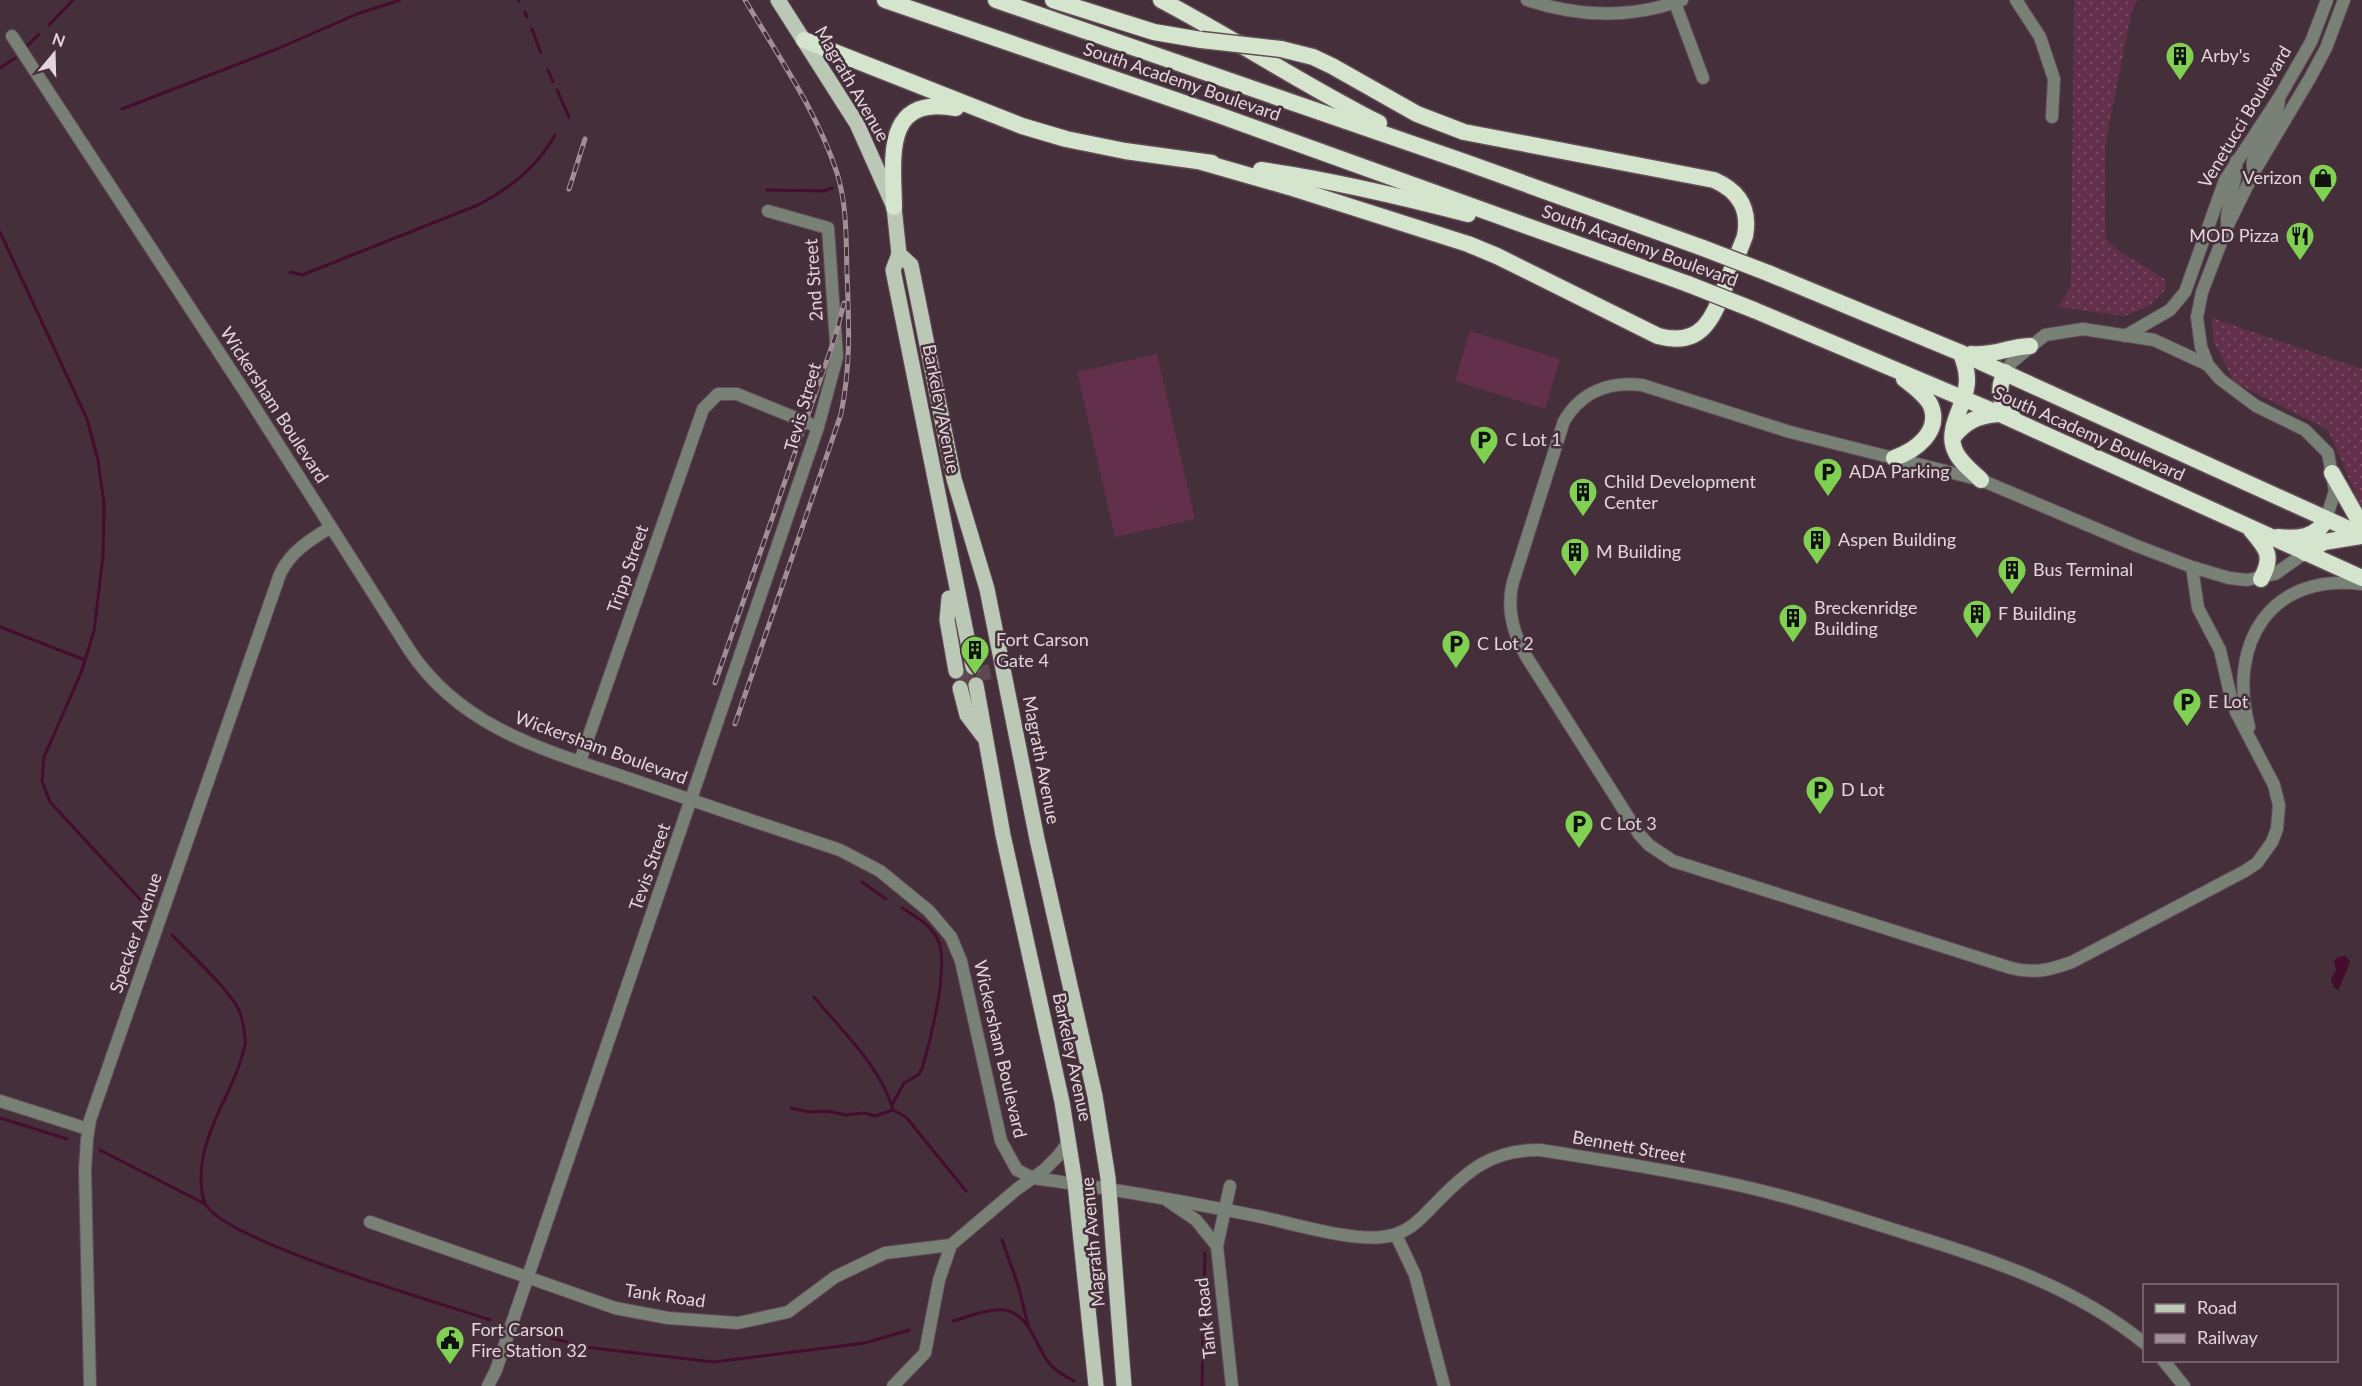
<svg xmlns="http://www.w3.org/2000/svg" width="2362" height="1386" viewBox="0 0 2362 1386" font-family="Lato,sans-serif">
<defs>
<pattern id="grass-dots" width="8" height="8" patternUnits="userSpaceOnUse" patternTransform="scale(1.5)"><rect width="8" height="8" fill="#62304b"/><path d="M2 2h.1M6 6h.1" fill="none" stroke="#784d64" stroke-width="1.8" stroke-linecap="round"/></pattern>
</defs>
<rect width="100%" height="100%" fill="#452f3a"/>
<g fill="url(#grass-dots)">
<polygon points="2074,0 2138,0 2132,10 2105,145 2105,237 2116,249 2166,280 2166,289 2149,306 2125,316 2058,307 2071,286"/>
<polygon points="2212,318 2362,369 2362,509 2328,430 2234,382 2213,340"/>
</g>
<g fill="#62304b">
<polygon points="1470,331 1560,359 1545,409 1455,381"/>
<polygon points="1157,354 1195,519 1115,537 1077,372"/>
</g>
<polygon fill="#440c2d" points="2346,956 2350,962 2338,991 2333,986 2331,979 2336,970 2334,961 2338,957"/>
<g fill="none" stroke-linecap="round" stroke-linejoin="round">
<g stroke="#440c2d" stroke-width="3">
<polyline points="518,0 519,1"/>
<polyline points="525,12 527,17"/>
<polyline points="49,25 73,0"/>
<polyline points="532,29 541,53"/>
<polyline points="27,46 39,34"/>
<polyline points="0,68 15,58"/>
<polyline points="548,70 553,82"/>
<polyline points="557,90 569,117"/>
<polyline points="122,109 277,49 357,14 400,0"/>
<polyline points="767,190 824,191 832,188"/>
<polyline points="0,232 87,419 98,460 104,504 103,556 94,631 81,673 44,757 42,781 50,802 149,909"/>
<path d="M290 272 302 275 478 205C509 189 538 166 555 135"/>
<polyline points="0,627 85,660"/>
<polyline points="862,882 886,899"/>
<path d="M172 935C190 954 228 988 239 1010 242 1017 246 1037 245 1045 235 1091 201 1130 201 1178 201 1186 202 1198 206 1205 228 1242 440 1303 490 1320"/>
<path d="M814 997C841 1030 882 1068 893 1110L906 1117 966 1191"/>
<path d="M892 1105 904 1083 918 1075 922 1069C930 1042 951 961 937 938 929 924 915 916 902 908"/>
<polyline points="791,1108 809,1112 827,1111 846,1115 864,1113 875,1116 893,1110"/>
<polyline points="0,1118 67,1139"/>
<polyline points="100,1150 205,1204"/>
<polyline points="1002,1240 1018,1285 1028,1325"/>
<path d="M953 1321C968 1317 989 1308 1004 1310 1029 1313 1035 1344 1048 1362 1055 1371 1064 1376 1074 1381"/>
<polyline points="531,1332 584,1347 714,1362 865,1343 909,1330"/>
<polyline points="1202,1386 1205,1253"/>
</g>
<g stroke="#5d4852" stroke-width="15" stroke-dasharray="15 8" stroke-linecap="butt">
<polyline points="981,666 985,683"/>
<polyline points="964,669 968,687"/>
</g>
<g stroke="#624d57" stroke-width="14">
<g id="minor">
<path d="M1527 0C1579 17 1631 19 1682 0"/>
<polyline points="2016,0 2040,37 2054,79 2052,117"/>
<polyline points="1675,3 1703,78"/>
<path d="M12 36 245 392 410 651C465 733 554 752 642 783 708 806 774 828 840 850L880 871 929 911 951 937 961 961 1001 1141 1017 1170 1033 1178C1109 1188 1182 1201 1257 1216 1291 1223 1350 1241 1382 1237 1406 1235 1419 1221 1435 1204 1466 1172 1491 1149 1540 1150 1602 1160 1665 1169 1728 1183 1790 1196 1851 1216 1911 1235 1993 1260 2077 1288 2144 1343"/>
<path d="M2254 172C2248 153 2264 140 2273 124 2277 117 2278 109 2279 100"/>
<path d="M2227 222C2226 200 2238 183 2236 161"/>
<polyline points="2125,336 2170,310 2185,292 2225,180 2280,96 2311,42 2327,0"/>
<polyline points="2005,372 2012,362 2045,335 2083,329 2154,340 2208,365"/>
<polyline points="2326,519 2335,491 2328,453 2305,430 2256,406 2220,379 2208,365 2201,347 2197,317 2202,292 2227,227 2254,172 2310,78 2326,48 2344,0"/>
<path d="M2192 567 2198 608 2220 650 2231 698 2236 712 2274 785 2279 805 2277 829 2272 842 2257 863 2245 871 2072 962C2050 970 2034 974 2011 968L1673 861 1649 845 1639 834 1526 656C1513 633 1506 608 1513 582L1564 421C1581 392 1609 381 1642 385L1790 432 1981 480 2137 546 2192 567 2229 578 2247 580 2275 574 2305 553"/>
<path d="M2249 727C2227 644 2270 572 2362 584"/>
<polyline points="580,761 703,409 718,394 737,394 818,427"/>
<polyline points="0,1101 88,1129"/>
<polyline points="1168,1201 1196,1220 1217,1246 1232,1386"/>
<polyline points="370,1222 615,1308 668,1318 738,1323 788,1312 835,1277 885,1253 951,1245"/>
<polyline points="1396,1235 1415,1275 1444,1386"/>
<polyline points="1217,1246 1230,1186"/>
<polyline points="2163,1360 2184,1386"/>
<path d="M90 1386 85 1170 87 1139 90 1120 280 574C291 551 310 540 331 527"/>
<polyline points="488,1386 496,1370 818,427 837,357 828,228 768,211"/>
<polyline points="893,1386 925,1353 939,1280 951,1245 1017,1189 1044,1170 1058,1156 1069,1141"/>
</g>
</g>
<g stroke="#624d57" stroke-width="17">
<g id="major">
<polyline points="778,0 857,124 894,207 899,254 911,265 954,479 987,589 1037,839 1095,1096 1108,1178 1124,1386"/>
<polyline points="899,254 893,270 973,667"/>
<polyline points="949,598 947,620 956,671"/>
<polyline points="976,685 1003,835 1062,1102 1075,1183 1096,1386"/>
<polyline points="960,688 967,715 983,736"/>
</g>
</g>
<g stroke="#624d57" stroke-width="19">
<g id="highway">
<polyline points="885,0 1216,114 1688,284"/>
<polyline points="996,0 1462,161 1703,248"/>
<polyline points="1053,0 1154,32 1201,40"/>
<path d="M1161 0C1235 39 1305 86 1379 123"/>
<polyline points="804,40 1022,126 1066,139 1125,151 1212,163"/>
<path d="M1202 162 1289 187 1468 244 1497 256 1658 336C1702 348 1713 318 1726 284 1732 268 1739 252 1745 236 1750 209 1739 191 1714 180L1464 132 1417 114 1332 66 1313 57 1281 49"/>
<path d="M1261 170C1331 180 1399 196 1468 214"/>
<path d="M894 207C893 157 883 95 956 108"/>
<polyline points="1768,273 1961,353 2362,535"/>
<polyline points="1754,310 2000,414 2362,578"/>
<path d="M1961 353C1965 365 1969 376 1966 389 1963 407 1947 429 1954 448 1958 461 1972 471 1981 480"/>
<path d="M1971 354C1995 356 2007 347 2030 346"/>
<path d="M2005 372C1996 391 2000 404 2014 419"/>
<path d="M1953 437C1966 421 1977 416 1998 414"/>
<path d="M1894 458C1915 451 1941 432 1931 406 1926 395 1913 386 1904 379"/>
<polyline points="2332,473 2362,526"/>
<path d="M2251 530C2267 549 2274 556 2261 579"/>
<path d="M2278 537C2297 539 2317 538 2326 519"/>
<polyline points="2305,553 2324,542 2362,536"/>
</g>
</g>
<use href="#minor" stroke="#798076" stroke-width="12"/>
<use href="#major" stroke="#bbc8b5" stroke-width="15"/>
<use href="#highway" stroke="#d5e5cd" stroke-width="16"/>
<g stroke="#a18f98" stroke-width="5">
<g id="rail">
<polyline points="569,189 585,139"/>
<polyline points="715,683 835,337 844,303"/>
<path d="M735 724 841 414C851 365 849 322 847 273 846 239 847 205 837 173 817 111 778 56 745 0"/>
</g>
</g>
<use href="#rail" stroke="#452f3a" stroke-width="3" stroke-dasharray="9" stroke-linecap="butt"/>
<g stroke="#624d57" stroke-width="19" stroke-linecap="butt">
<g id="highway-bridge">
<polyline points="1201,40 1281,49"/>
<polyline points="1703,248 1768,273"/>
<polyline points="1688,284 1754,310"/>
</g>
</g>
<use href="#highway-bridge" stroke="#d5e5cd" stroke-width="16"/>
</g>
<defs>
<g id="building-pin" transform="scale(1.5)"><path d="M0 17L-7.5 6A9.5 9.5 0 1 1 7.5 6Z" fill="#80d051" stroke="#452f3a"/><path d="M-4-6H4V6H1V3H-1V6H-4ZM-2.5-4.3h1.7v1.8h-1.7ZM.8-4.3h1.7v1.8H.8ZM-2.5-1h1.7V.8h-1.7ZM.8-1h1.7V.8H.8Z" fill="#111"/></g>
<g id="shop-pin" transform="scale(1.5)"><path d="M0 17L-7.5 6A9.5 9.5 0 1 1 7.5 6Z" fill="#80d051" stroke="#452f3a"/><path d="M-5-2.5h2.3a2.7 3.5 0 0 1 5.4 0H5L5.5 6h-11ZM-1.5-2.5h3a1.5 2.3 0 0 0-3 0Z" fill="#111"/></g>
<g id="restaurant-pin" transform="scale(1.5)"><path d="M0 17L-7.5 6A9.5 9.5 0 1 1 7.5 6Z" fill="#80d051" stroke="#452f3a"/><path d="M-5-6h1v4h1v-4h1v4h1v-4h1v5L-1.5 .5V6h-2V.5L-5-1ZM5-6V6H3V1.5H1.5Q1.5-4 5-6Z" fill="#111"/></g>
<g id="parking-pin" transform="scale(1.5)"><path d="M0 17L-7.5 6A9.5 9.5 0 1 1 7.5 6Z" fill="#80d051" stroke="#452f3a"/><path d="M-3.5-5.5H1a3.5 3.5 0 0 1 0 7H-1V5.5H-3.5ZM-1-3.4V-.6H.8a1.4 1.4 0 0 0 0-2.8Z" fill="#111"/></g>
<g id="civic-pin" transform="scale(1.5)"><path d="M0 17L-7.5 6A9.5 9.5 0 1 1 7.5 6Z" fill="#80d051" stroke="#452f3a"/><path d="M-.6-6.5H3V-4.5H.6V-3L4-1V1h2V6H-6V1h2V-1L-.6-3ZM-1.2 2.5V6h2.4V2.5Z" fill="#111"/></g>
</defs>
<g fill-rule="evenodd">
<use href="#building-pin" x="2180" y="56"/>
<use href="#shop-pin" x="2323" y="178"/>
<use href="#restaurant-pin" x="2300" y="236"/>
<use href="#parking-pin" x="1484" y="440"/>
<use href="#parking-pin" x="1828" y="472"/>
<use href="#building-pin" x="1583" y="492"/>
<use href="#building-pin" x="1817" y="540"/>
<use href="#building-pin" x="1575" y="552"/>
<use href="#building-pin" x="2012" y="570"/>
<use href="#building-pin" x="1977" y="614"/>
<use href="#building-pin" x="1793" y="618"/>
<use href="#parking-pin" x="1456" y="644"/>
<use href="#building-pin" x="975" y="650"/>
<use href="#parking-pin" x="2187" y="702"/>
<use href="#parking-pin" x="1820" y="790"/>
<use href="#parking-pin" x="1579" y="824"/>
<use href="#civic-pin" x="450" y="1340"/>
</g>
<g text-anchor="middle" stroke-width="5" stroke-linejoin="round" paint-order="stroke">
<g font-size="18" fill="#e4d5dc" stroke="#452f3a" text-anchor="start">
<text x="2201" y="62">Arby's</text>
<text x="2302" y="184" text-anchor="end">Verizon</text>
<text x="2279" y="242" text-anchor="end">MOD Pizza</text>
<text x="1505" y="446">C Lot 1</text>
<text x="1849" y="478">ADA Parking</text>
<text x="1604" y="488">Child Development<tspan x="1604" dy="21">Center</tspan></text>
<text x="1838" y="546">Aspen Building</text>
<text x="1596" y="558">M Building</text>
<text x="2033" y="576">Bus Terminal</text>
<text x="1814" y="614">Breckenridge<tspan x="1814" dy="21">Building</tspan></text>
<text x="1998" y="620">F Building</text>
<text x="996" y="646">Fort Carson<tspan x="996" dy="21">Gate 4</tspan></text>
<text x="1477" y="650">C Lot 2</text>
<text x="2208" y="708">E Lot</text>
<text x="1841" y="796">D Lot</text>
<text x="1600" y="830">C Lot 3</text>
<text x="471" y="1336">Fort Carson<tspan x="471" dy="21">Fire Station 32</tspan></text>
</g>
<g font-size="18" fill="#e4d5dc" stroke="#452f3a">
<text transform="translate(1182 82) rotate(19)" y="6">South Academy Boulevard</text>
<text transform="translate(852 84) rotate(60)" y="6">Magrath Avenue</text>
<text transform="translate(2245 117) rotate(-59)" y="6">Venetucci Boulevard</text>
<text transform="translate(1640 246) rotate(20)" y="6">South Academy Boulevard</text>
<text transform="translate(814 280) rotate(-94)" y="6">2nd Street</text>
<text transform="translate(274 405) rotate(57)" y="6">Wickersham Boulevard</text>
<text transform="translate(803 407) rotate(-74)" y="6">Tevis Street</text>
<text transform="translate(941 409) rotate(79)" y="6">Barkeley Avenue</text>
<text transform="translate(2089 434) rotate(24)" y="6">South Academy Boulevard</text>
<text transform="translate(628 569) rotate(-71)" y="6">Tripp Street</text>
<text transform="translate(601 748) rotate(20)" y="6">Wickersham Boulevard</text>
<text transform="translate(1041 760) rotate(79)" y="6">Magrath Avenue</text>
<text transform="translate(650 867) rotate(-71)" y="6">Tevis Street</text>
<text transform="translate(136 933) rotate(-71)" y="6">Specker Avenue</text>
<text transform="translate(1000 1049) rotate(77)" y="6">Wickersham Boulevard</text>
<text transform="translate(1072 1057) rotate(78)" y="6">Barkeley Avenue</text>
<text transform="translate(1629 1147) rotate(10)" y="6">Bennett Street</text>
<text transform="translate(1093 1242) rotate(-95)" y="6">Magrath Avenue</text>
<text transform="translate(665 1296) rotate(8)" y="6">Tank Road</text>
<text transform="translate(1206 1318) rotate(-96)" y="6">Tank Road</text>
</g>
</g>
<rect x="2143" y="1284" width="195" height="78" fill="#452f3a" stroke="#85717b" stroke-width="1.5"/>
<rect x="2155" y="1304" width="30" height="9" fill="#bbc8b5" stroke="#85717b" stroke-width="1.5"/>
<text x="2197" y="1314" font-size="18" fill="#e4d5dc">Road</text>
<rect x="2155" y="1334" width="30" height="9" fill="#a18f98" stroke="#85717b" stroke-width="1.5"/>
<text x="2197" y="1344" font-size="18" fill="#e4d5dc">Railway</text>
<g transform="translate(54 54) rotate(19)" stroke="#452f3a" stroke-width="4.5" paint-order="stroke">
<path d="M0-4.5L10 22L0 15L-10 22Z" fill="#e4d5dc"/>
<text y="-9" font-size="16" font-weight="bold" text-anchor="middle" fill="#e4d5dc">N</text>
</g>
</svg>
